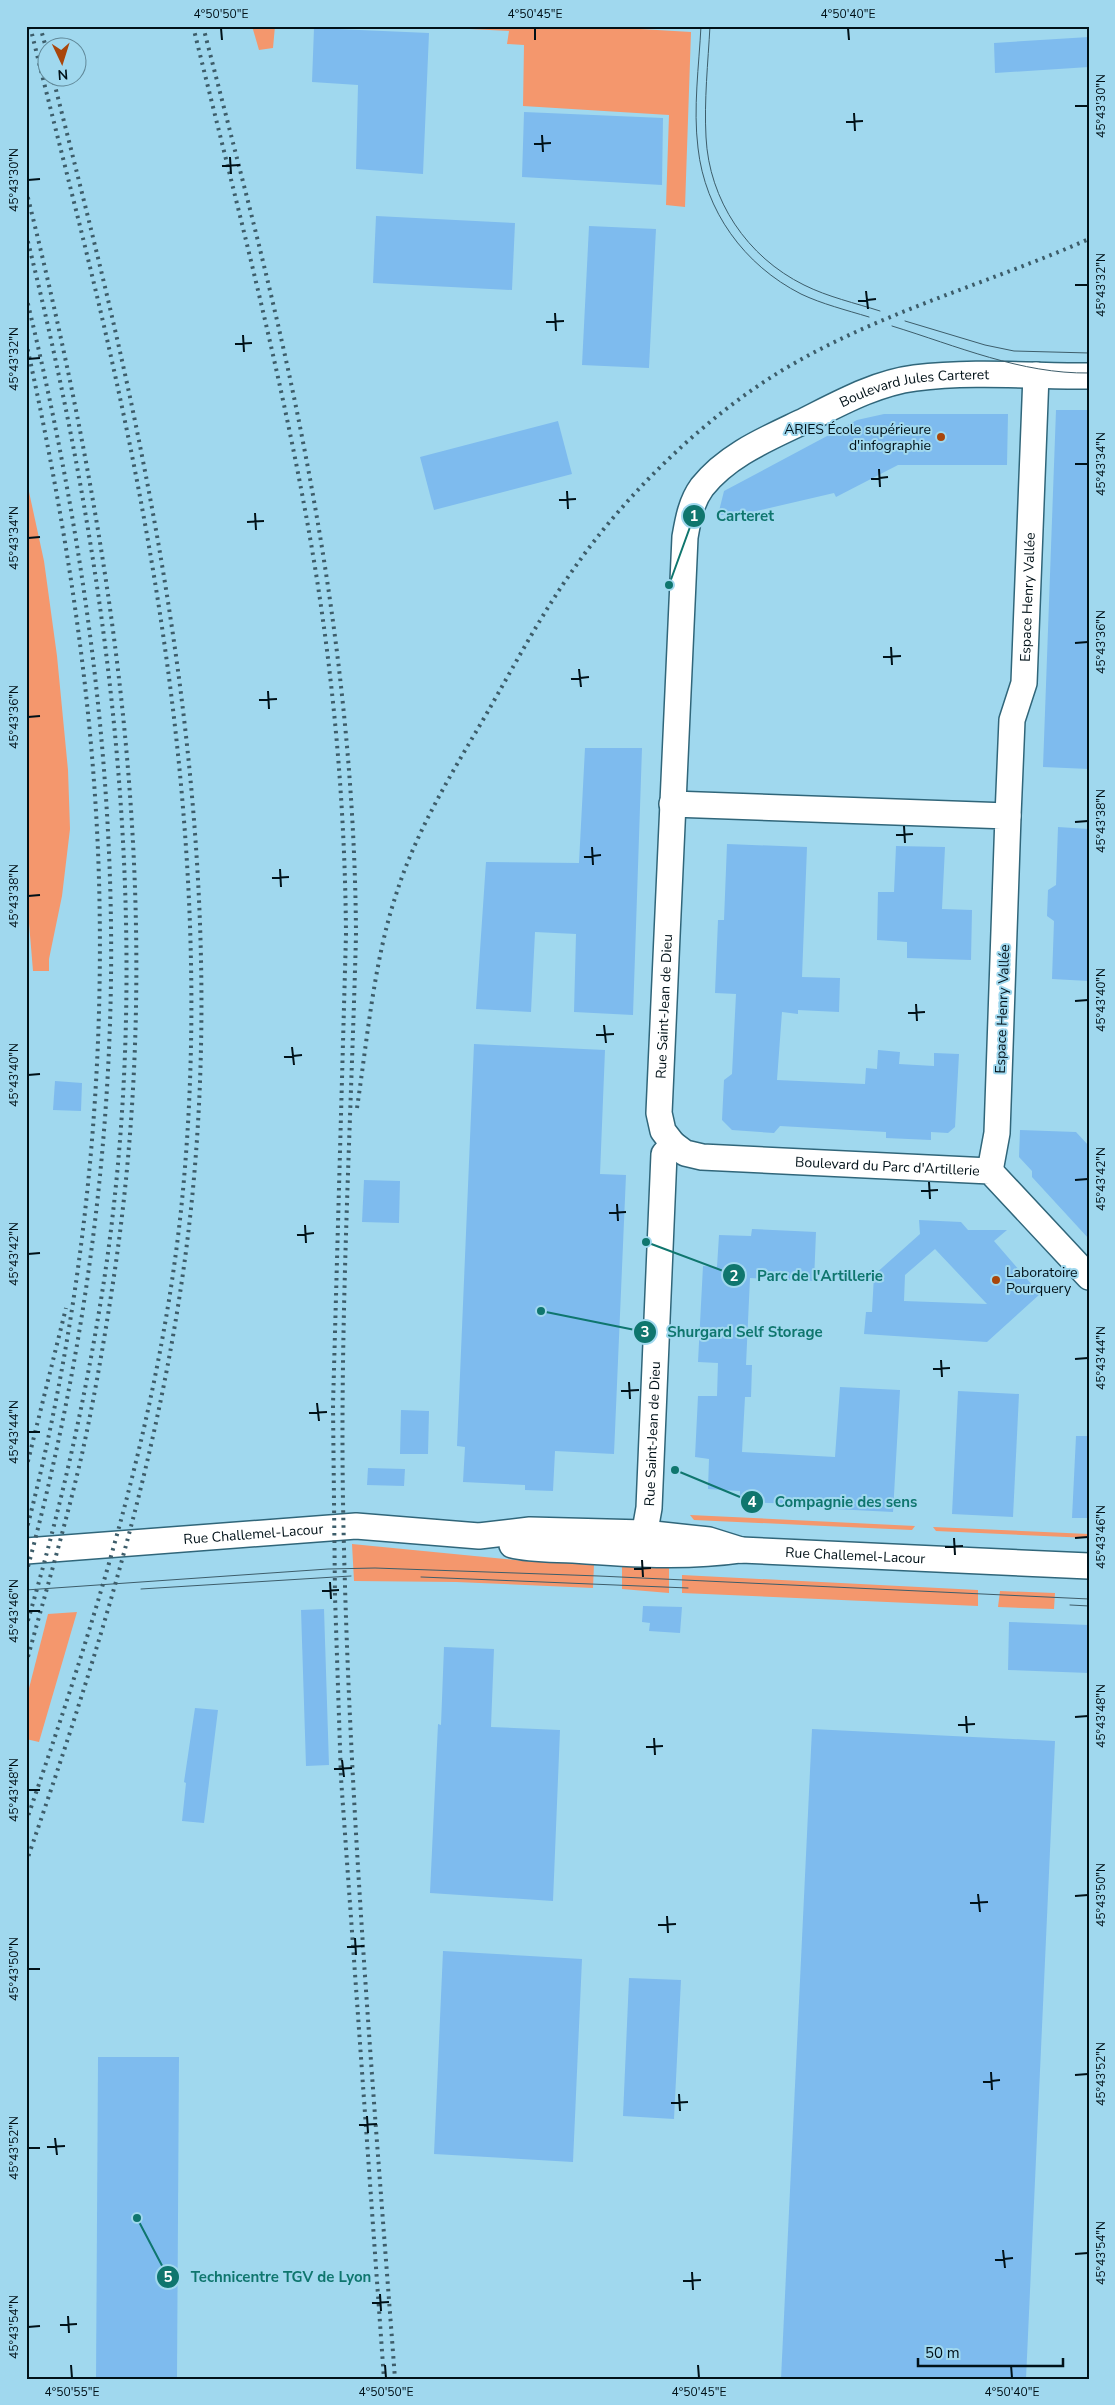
<svg xmlns="http://www.w3.org/2000/svg" width="1115" height="2405" viewBox="0 0 1115 2405" font-family="'Nunito Sans',sans-serif">
<rect width="100%" height="100%" fill="#a0d8ee"/>
<g fill="#f4976d">
<polygon points="252,26 275,26 273,48 259,50"/>
<polygon points="412,26 590,26 691,32 685,207 666,205 669,115 523,106 524,45 507,44 509,31"/>
<polygon points="26,478 44,561 57,656 68,770 70,829 62,896 49,959 49,971 33,971 26,887"/>
<polygon points="690,1515 915,1526 912,1530 694,1520"/>
<polygon points="933,1527 1089,1534 1089,1538 936,1531"/>
<polygon points="352,1544 525,1561 594,1564 593,1588 456,1582 354,1581"/>
<polygon points="669,1565 669,1593 622,1589 622,1567"/>
<polygon points="682,1575 978,1590 978,1606 682,1593"/>
<polygon points="1000,1591 1055,1593 1054,1609 998,1607"/>
<polygon points="77,1612 39,1742 26,1739 26,1700 48,1614"/>
</g>
<g fill="#7ebbee" fill-rule="evenodd">
<polygon points="314,28 429,33 423,174 356,169 358,85 312,82"/>
<polygon points="1089,37 1089,67 995,73 994,43"/>
<polygon points="524,112 663,118 662,185 522,177"/>
<polygon points="376,216 515,223 512,290 373,283"/>
<polygon points="589,226 656,229 649,368 582,365"/>
<polygon points="1056,410 1089,410 1089,769 1043,767"/>
<polygon points="884,414 1008,414 1007,465 898,465 836,497 834,493 744,514 718,515 724,491 857,420"/>
<polygon points="558,421 572,474 434,510 420,457"/>
<polygon points="585,748 642,748 633,1015 574,1012 576,934 535,932 531,1012 476,1009 486,862 579,863"/>
<polygon points="1058,827 1089,829 1089,981 1052,979 1054,921 1047,916 1048,890 1056,885"/>
<polygon points="727,844 807,847 802,977 840,978 839,1012 798,1010 798,1014 782,1012 777,1080 865,1084 866,1068 877,1069 878,1050 900,1052 899,1064 934,1066 934,1053 959,1054 955,1127 948,1133 931,1132 931,1140 886,1138 886,1132 780,1126 774,1133 732,1130 722,1120 724,1080 732,1074 736,994 715,993 718,920 724,920"/>
<polygon points="896,846 945,847 942,909 972,910 971,960 907,958 907,942 877,940 878,892 894,892"/>
<polygon points="474,1044 605,1050 600,1174 626,1175 614,1454 555,1451 553,1491 525,1490 525,1485 463,1482 465,1447 457,1446"/>
<polygon points="55,1081 82,1083 81,1111 53,1110"/>
<polygon points="1020,1130 1076,1132 1089,1146 1089,1239 1032,1177 1032,1171 1019,1157"/>
<polygon points="364,1180 400,1181 399,1223 362,1222"/>
<path d="M919 1220 961 1222 968 1230H1007L994 1241 1040 1294 987 1342 864 1334 866 1312H872L874 1275 920 1234ZM935 1249 987 1304 904 1301 905 1275Z"/>
<polygon points="752,1229 816,1232 814,1281 750,1278 746,1365 752,1365 751,1397 745,1397 742,1452 835,1457 840,1387 900,1390 893,1512 834,1509 834,1505 740,1502 740,1491 708,1489 709,1459 695,1457 698,1396 717,1396 718,1363 698,1362 703,1266 717,1267 719,1235 751,1236"/>
<polygon points="958,1391 1019,1394 1013,1517 952,1514"/>
<polygon points="401,1410 429,1411 428,1454 400,1454"/>
<polygon points="1076,1436 1089,1436 1089,1518 1072,1518"/>
<polygon points="368,1468 405,1469 404,1486 367,1485"/>
<polygon points="643,1606 682,1607 680,1633 649,1631 650,1623 642,1622"/>
<polygon points="324,1609 329,1765 306,1766 301,1610"/>
<polygon points="1009,1622 1089,1625 1089,1673 1008,1670"/>
<polygon points="444,1647 494,1649 491,1727 560,1730 553,1901 430,1893 438,1724 441,1725"/>
<polygon points="195,1708 218,1710 204,1823 182,1821 186,1783 184,1782"/>
<polygon points="812,1729 1055,1741 1026,2379 781,2379"/>
<polygon points="443,1951 582,1959 573,2162 434,2154"/>
<polygon points="629,1978 681,1980 674,2119 623,2116"/>
<polygon points="98,2057 179,2057 177,2379 96,2379"/>
</g>
<g fill="none" stroke-linecap="round" stroke-linejoin="round">
<g stroke="#30667a" stroke-width="28">
<g id="minor">
<polyline points="672,804 1008,816 997,1133 990,1171"/>
<path id="s1" d="M1008 816 1012 720 1024 683 1036 375"/>
<path id="s2" d="M673 1144 685 1153 702 1157 990 1171 1089 1277"/>
<path id="s3" d="M512 1545C531 1550 554 1549 573 1550 629 1554 685 1558 741 1550L1089 1566"/>
<path id="s4" d="M26 1551 356 1526 479 1536 530 1530 644 1533 709 1540 741 1550"/>
<path id="s5" d="M641 1553 649 1508 664 1154 673 1144 663 1131 659 1113 685 537C688 520 691 502 702 487 728 454 769 438 806 420 840 403 876 383 915 378 972 371 1031 376 1089 376"/>
</g>
</g>
<use href="#minor" stroke="#fff" stroke-width="25"/>
<g stroke="#3d5d6a" stroke-width="1">
<path d="M701 26C699 66 693 108 698 148 705 211 744 265 801 294 822 304 846 310 869 317"/>
<path d="M710 26C708 63 704 100 706 137 709 200 747 257 804 285 828 297 855 303 880 311"/>
<polyline points="905,321 985,345 1014,351 1089,353"/>
<path d="M892 326C957 346 1021 374 1089 373"/>
<polyline points="421,1577 688,1588"/>
<polyline points="141,1589 351,1576"/>
<polyline points="26,1590 328,1569 375,1568 599,1576 1089,1599"/>
<polyline points="1070,1605 1089,1606"/>
</g>
<g stroke="#3d5d6a" stroke-width="4" stroke-dasharray="2.5 5" stroke-linecap="butt">
<polyline points="40,26 48,55"/>
<path d="M193 26C236 202 283 377 313 555 334 681 345 807 346 934L333 1405 335 1596 341 1778 384 2379"/>
<path d="M203 26C238 164 276 302 303 442 335 605 355 769 356 935 351 1124 340 1313 343 1501 348 1795 373 2086 395 2379"/>
<path d="M26 190C116 549 169 906 114 1276 105 1336 95 1395 82 1454 66 1524 45 1594 26 1664"/>
<path d="M26 234C111 573 156 926 105 1274 87 1394 60 1512 26 1627"/>
<path d="M26 296C84 533 118 779 110 1023 104 1210 75 1394 26 1574"/>
<path d="M26 342C65 518 94 699 99 880 105 1099 81 1320 26 1532"/>
<path d="M357 1108C367 1041 374 962 395 898 415 832 452 773 487 713 515 664 542 613 575 567 627 493 704 418 781 371 877 313 987 284 1089 239"/>
<polyline points="26,1469 66,1308"/>
<path d="M26 1822C98 1613 165 1401 184 1179 207 914 174 644 117 384 91 264 59 145 30 26"/>
<path d="M26 1863C92 1672 153 1480 182 1280 222 1008 196 729 143 461 118 332 85 205 53 78"/>
</g>
</g>
<path fill="none" stroke="#001118" stroke-width="2" d="M221 28 222 40M535 28V40M848 28 849 40M1075 106H1088M854 113 855 131M846 122 863 121M542 135 543 152M534 144 551 143M230 157 231 174M222 166 240 165M28 180 40 179M1075 285H1088M866 291 868 309M858 301 876 299M555 313 556 331M546 322 564 321M243 335 244 352M235 344 252 343M28 359 40 358M1075 464H1088M879 469 880 487M871 479 888 477M567 491 568 509M559 500 576 499M255 513 256 530M247 522 264 521M28 538 40 537M1075 643 1088 642M891 647 892 665M883 657 901 656M579 669 581 687M571 679 589 677M268 691 269 709M259 700 277 699M28 717 40 716M1075 822 1088 821M904 826 905 843M896 835 913 834M592 847 593 865M584 857 601 855M280 869 281 887M272 878 289 877M28 896 40 895M1075 1001 1088 1000M916 1004 917 1021M908 1013 925 1012M604 1025 606 1043M596 1035 614 1034M292 1047 294 1065M284 1057 302 1055M28 1075 40 1074M1075 1180 1088 1179M929 1182 930 1199M921 1191 938 1190M617 1204 618 1221M609 1213 626 1212M305 1225 306 1243M297 1235 314 1233M28 1254 40 1253M1075 1359 1088 1358M941 1360 942 1377M933 1369 950 1368M629 1382 630 1399M621 1391 639 1390M317 1403 319 1421M309 1413 327 1412M28 1432H40M954 1538 955 1555M1075 1538 1088 1537M945 1547 963 1546M642 1560 643 1577M634 1569 651 1568M330 1582 331 1599M322 1591 339 1590M28 1611H40M966 1716 967 1733M1075 1717 1088 1716M958 1725 975 1724M654 1738 655 1755M646 1747 663 1746M342 1760 344 1777M334 1769 352 1768M28 1790H40M978 1894 980 1912M1075 1896 1088 1895M970 1903 988 1902M667 1916 668 1933M658 1925 676 1924M355 1938 356 1955M347 1947 364 1946M28 1969H40M991 2072 992 2090M1075 2075 1088 2074M983 2082 1000 2080M679 2094 680 2111M671 2103 688 2102M367 2116 368 2133M359 2125 377 2124M55 2138 57 2155M47 2147 65 2146M28 2148H40M1003 2250 1005 2268M1075 2254 1088 2253M995 2260 1013 2258M692 2272 693 2290M683 2281 701 2280M380 2294 381 2311M372 2303 389 2302M68 2316 69 2333M60 2325 77 2324M28 2327 40 2326M71 2365 72 2378M385 2365 386 2378M698 2365 699 2378M1011 2365 1012 2378"/>
<g fill="#a9460b" stroke="#a0d8ee" stroke-width="2">
<circle cx="941" cy="437" r="5"/>
<circle cx="996" cy="1280" r="5"/>
</g>
<g text-anchor="middle" stroke-width="4" stroke-linejoin="round" paint-order="stroke">
<g font-size="14" fill="#001118" stroke="#a0d8ee">
<text dy="5" stroke="none"><textPath href="#s5" startOffset="1318">Boulevard Jules Carteret</textPath></text>
<text dy="5" stroke="none"><textPath href="#s1" startOffset="221">Espace Henry Vallée</textPath></text>
<text dy="5" stroke="none"><textPath href="#s5" startOffset="555">Rue Saint-Jean de Dieu</textPath></text>
<text transform="translate(1002 1009) rotate(-88)" y="5">Espace Henry Vallée</text>
<text dy="5" stroke="none"><textPath href="#s2" startOffset="218">Boulevard du Parc d'Artillerie</textPath></text>
<text dy="5" stroke="none"><textPath href="#s5" startOffset="120">Rue Saint-Jean de Dieu</textPath></text>
<text dy="5" stroke="none"><textPath href="#s4" startOffset="228">Rue Challemel-Lacour</textPath></text>
<text dy="5" stroke="none"><textPath href="#s3" startOffset="344">Rue Challemel-Lacour</textPath></text>
</g>
<g font-size="14" fill="#001118" stroke="#a0d8ee" text-anchor="end">
<text x="931" y="434">ARIES École supérieure<tspan x="931" dy="16">d'infographie</tspan></text>
<text x="1006" y="1277" text-anchor="start">Laboratoire<tspan x="1006" dy="16">Pourquery</tspan></text>
</g>
</g>
<path fill="none" stroke="#0f766e" stroke-width="2" d="M669 585L694 516M646 1242L734 1275M541 1311L645 1332M675 1470L752 1502M137 2218L168 2277"/>
<g fill="#0f766e" stroke="#a0d8ee" stroke-width="2">
<circle cx="669" cy="585" r="5"/>
<circle cx="646" cy="1242" r="5"/>
<circle cx="541" cy="1311" r="5"/>
<circle cx="675" cy="1470" r="5"/>
<circle cx="137" cy="2218" r="5"/>
<circle cx="694" cy="516" r="12"/>
<circle cx="734" cy="1275" r="12"/>
<circle cx="645" cy="1332" r="12"/>
<circle cx="752" cy="1502" r="12"/>
<circle cx="168" cy="2277" r="12"/>
</g>
<g font-size="15" text-anchor="middle" font-weight="bold" fill="#fff">
<text x="694" y="521">1</text>
<text x="734" y="1281">2</text>
<text x="645" y="1337">3</text>
<text x="752" y="1507">4</text>
<text x="168" y="2282">5</text>
</g>
<g font-size="15" text-anchor="middle" font-weight="bold" fill="#0f766e" stroke="#a0d8ee" stroke-width="4" stroke-linejoin="round" paint-order="stroke">
<text x="745" y="521">Carteret</text>
<text x="820" y="1281">Parc de l'Artillerie</text>
<text x="745" y="1337">Shurgard Self Storage</text>
<text x="846" y="1507">Compagnie des sens</text>
<text x="281" y="2282">Technicentre TGV de Lyon</text>
</g>
<rect width="1115" height="2405" fill="none" stroke="#a0d8ee" stroke-width="55"/>
<g transform="translate(62 62) rotate(176)"><circle r="24" fill="#a0d8ee" stroke="#608898"/>
<path d="M0-4L9 19L0 12L-9 19Z" fill="#a9460b"/>
<text y="-8" font-size="14" font-weight="bold" text-anchor="middle" fill="#001118">N</text>
</g>
<path d="M918 2358v8h145v-8" fill="none" stroke="#001118" stroke-width="2.5"/>
<text x="925" y="2358" font-size="15" fill="#001118" stroke="#a0d8ee" stroke-width="4" paint-order="stroke">50 m</text>
<rect x="28" y="28" width="1060" height="2350" fill="none" stroke="#001118" stroke-width="2"/>
<g font-size="12" text-anchor="middle" fill="#001118">
<text x="221" y="18">4°50'50"E</text>
<text x="535" y="18">4°50'45"E</text>
<text x="848" y="18">4°50'40"E</text>
<text transform="translate(1101 106) rotate(-90)" y="4">45°43'30"N</text>
<text transform="translate(14 180) rotate(-90)" y="4">45°43'30"N</text>
<text transform="translate(1101 285) rotate(-90)" y="4">45°43'32"N</text>
<text transform="translate(14 359) rotate(-90)" y="4">45°43'32"N</text>
<text transform="translate(1101 464) rotate(-90)" y="4">45°43'34"N</text>
<text transform="translate(14 538) rotate(-90)" y="4">45°43'34"N</text>
<text transform="translate(1101 642) rotate(-90)" y="4">45°43'36"N</text>
<text transform="translate(14 717) rotate(-90)" y="4">45°43'36"N</text>
<text transform="translate(1101 821) rotate(-90)" y="4">45°43'38"N</text>
<text transform="translate(14 896) rotate(-90)" y="4">45°43'38"N</text>
<text transform="translate(1101 1000) rotate(-90)" y="4">45°43'40"N</text>
<text transform="translate(14 1075) rotate(-90)" y="4">45°43'40"N</text>
<text transform="translate(1101 1179) rotate(-90)" y="4">45°43'42"N</text>
<text transform="translate(14 1254) rotate(-90)" y="4">45°43'42"N</text>
<text transform="translate(1101 1358) rotate(-90)" y="4">45°43'44"N</text>
<text transform="translate(14 1432) rotate(-90)" y="4">45°43'44"N</text>
<text transform="translate(1101 1537) rotate(-90)" y="4">45°43'46"N</text>
<text transform="translate(14 1611) rotate(-90)" y="4">45°43'46"N</text>
<text transform="translate(1101 1716) rotate(-90)" y="4">45°43'48"N</text>
<text transform="translate(14 1790) rotate(-90)" y="4">45°43'48"N</text>
<text transform="translate(1101 1895) rotate(-90)" y="4">45°43'50"N</text>
<text transform="translate(14 1969) rotate(-90)" y="4">45°43'50"N</text>
<text transform="translate(1101 2074) rotate(-90)" y="4">45°43'52"N</text>
<text transform="translate(14 2148) rotate(-90)" y="4">45°43'52"N</text>
<text transform="translate(1101 2253) rotate(-90)" y="4">45°43'54"N</text>
<text transform="translate(14 2327) rotate(-90)" y="4">45°43'54"N</text>
<text x="72" y="2396">4°50'55"E</text>
<text x="386" y="2396">4°50'50"E</text>
<text x="699" y="2396">4°50'45"E</text>
<text x="1012" y="2396">4°50'40"E</text>
</g>
</svg>
